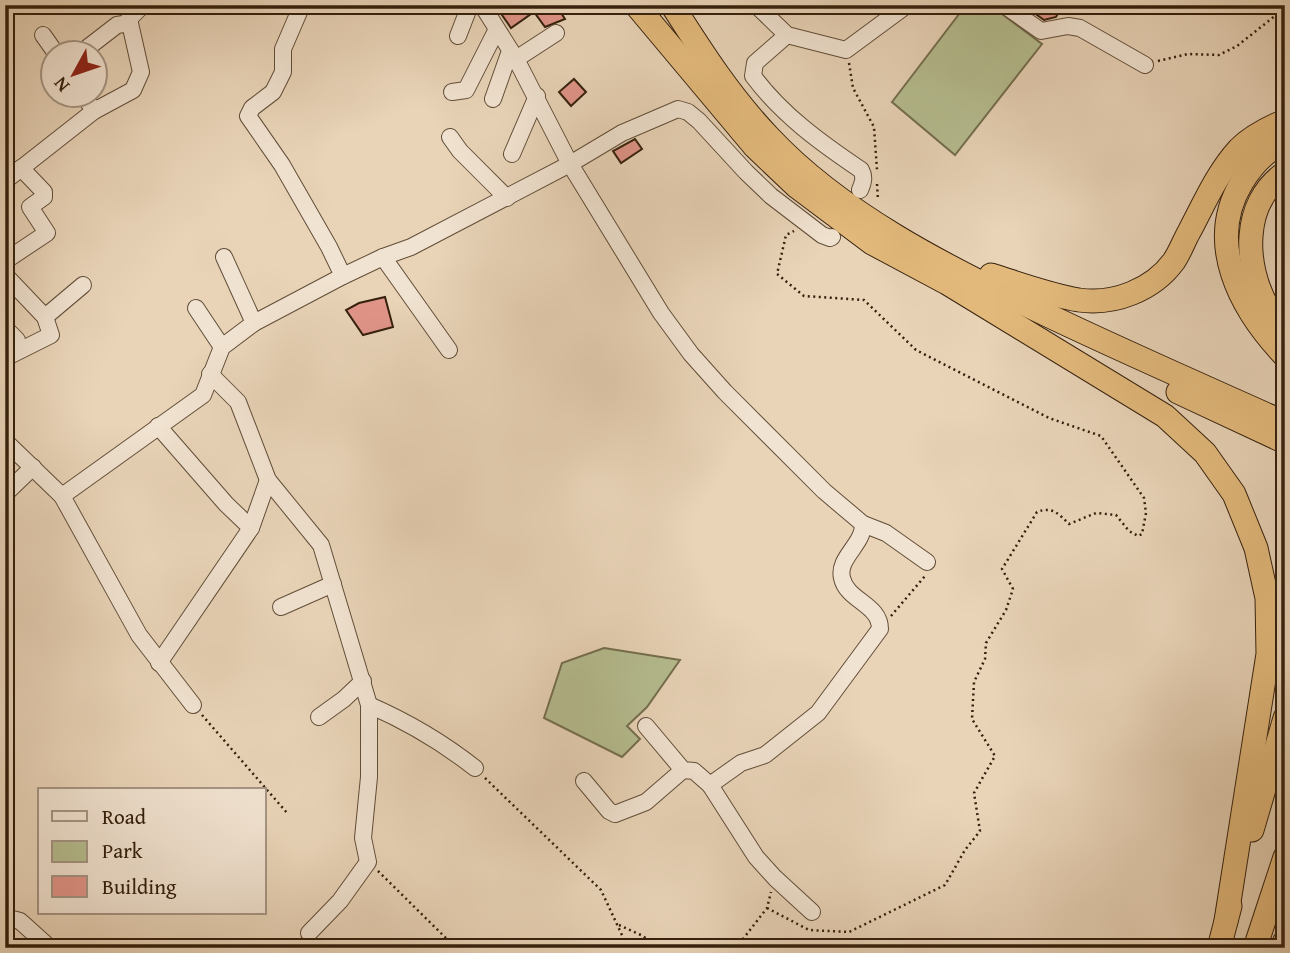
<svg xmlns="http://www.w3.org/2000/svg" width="1290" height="953" viewBox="0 0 1290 953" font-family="'Gentium Book Plus',serif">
<rect width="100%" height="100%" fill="#e9d4b8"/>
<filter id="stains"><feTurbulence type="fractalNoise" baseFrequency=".00286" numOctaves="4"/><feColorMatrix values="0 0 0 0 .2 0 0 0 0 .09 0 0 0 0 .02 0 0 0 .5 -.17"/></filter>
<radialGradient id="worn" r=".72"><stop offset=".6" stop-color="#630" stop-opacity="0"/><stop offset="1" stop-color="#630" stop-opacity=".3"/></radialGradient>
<g fill="#b5bd90" stroke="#746e4e" stroke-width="2">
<polygon points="966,5 990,5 1042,44 955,155 892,102"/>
<polygon points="604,648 680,660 647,707 627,726 640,739 622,757 544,718 562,663"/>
</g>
<g fill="#e19589" stroke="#34200d" stroke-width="2">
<polygon points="495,5 556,5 565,19 545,27 534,12 511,28"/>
<polygon points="1023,5 1063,5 1056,17 1044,20"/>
<polygon points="574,79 586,92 571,106 559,92"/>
<polygon points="635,139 642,149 621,163 613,151"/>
<polygon points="385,297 393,327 363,335 346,310 359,303"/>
</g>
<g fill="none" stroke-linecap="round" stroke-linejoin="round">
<g stroke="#614d38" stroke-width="18">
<g id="minor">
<polyline points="302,5 283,49 283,72 273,92 252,108 248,116 282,165 329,247 343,276"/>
<polyline points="482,5 516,59 556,33"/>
<polyline points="756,5 787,35 846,50 907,5"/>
<polyline points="1004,5 1041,31 1068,26 1080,28 1145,65"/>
<polyline points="43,35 55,52"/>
<path d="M787 35 755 63 753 76C782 115 821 143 861 170 865 177 863 183 860 190"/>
<polyline points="458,36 470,5"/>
<polyline points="82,52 117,25 130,23"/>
<polyline points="452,92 466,90 496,31"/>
<polyline points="83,94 94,111"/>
<polyline points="493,99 510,51"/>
<polyline points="450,137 460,151 507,198"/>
<polyline points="512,154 537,96"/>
<polyline points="5,181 94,111 133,90 141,72 129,19 143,5"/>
<polyline points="832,237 830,238 822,235 771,196 746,172 699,121 688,112 678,109 622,133 570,164 661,313 691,354 725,392 824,491 863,524 886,533 927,562"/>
<polyline points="224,257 254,323"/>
<polyline points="383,257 449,350"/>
<polyline points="5,261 47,233 30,207 44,197 44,192 21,168"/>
<polyline points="5,275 45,317 51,335 5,358"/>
<polyline points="196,308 222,347"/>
<polyline points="45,317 83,285"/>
<polyline points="5,328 17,340"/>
<polyline points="210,374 238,402 268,480 321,545 369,705 369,777 363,838 368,862 340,901 309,933"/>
<polyline points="158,426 226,504 251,528"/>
<polyline points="5,441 62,496 203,395 222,347 254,323 343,276 383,257 411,247 570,164 516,59"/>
<polyline points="5,494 33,467"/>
<polyline points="62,496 139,635 193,705"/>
<polyline points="281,607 333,584"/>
<polyline points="159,663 251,528 268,480"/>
<path d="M369 705C408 722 442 742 475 768"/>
<polyline points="319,717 344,699 363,681"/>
<path d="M646 726 683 770 694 771 710 785 741 763 765 755 818 713 880 629C880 604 847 601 842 578 837 558 864 544 863 524"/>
<polyline points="584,781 609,811 615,814 646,802 683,770"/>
<polyline points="710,785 756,857 775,878 812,912"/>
<polyline points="5,917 20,921 50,948"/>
</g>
</g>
<g stroke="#34200d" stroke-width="25">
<g id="highway">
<polyline points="636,5 755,147 796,186 872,243 947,283 1165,416 1205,453 1234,494 1256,548 1267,598 1268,654 1226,921"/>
<path d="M672 5C702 52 730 96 769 137 840 213 946 267 1039 311 1120 350 1203 386 1285 423"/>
<path d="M1285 142C1266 150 1253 164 1242 182 1205 243 1240 309 1285 356"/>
<path d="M1285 173C1241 203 1244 266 1268 308 1272 316 1279 323 1285 330"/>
<path d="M991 275C1020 284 1049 295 1079 300 1114 305 1153 290 1174 261 1180 252 1184 241 1189 232 1204 204 1217 173 1239 149 1252 136 1268 128 1285 121"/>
<polyline points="1178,392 1285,442"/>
<polyline points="1252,830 1285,718"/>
<polyline points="1219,948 1230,906"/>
<polyline points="1255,948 1285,857"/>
<polyline points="1282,948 1285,941"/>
</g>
</g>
<g stroke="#34200d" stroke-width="2.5" stroke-dasharray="2 3.5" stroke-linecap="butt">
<polyline points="1158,61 1188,54 1219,55 1237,46 1285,8"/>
<polyline points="849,63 853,88 874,127 877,170"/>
<polyline points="877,184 878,200"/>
<polyline points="891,616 925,576"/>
<polyline points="202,715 288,814"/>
<polyline points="485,778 601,890 628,948"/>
<polyline points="378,871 456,948"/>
<path d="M767 908 809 930 849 932 945 885 965 850 980 831 974 793 995 756 972 719 974 682 985 659 986 643 1006 610 1013 589 1002 569 1037 512C1052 506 1059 514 1069 524L1096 513 1116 515 1129 531 1138 536 1142 534 1146 513 1144 498 1101 436 1049 418 916 350 864 300 804 296 777 274 786 235 794 231"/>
<polyline points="619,925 643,936 658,948"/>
<polyline points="292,948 299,942"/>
<polyline points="736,948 767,908 771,892"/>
</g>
<use href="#minor" stroke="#f1e3d1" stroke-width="16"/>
<use href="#highway" stroke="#e4ba7c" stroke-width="23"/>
</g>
<rect width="1290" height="953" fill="none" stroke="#e9d4b8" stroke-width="28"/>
<rect x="7" y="7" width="1276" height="939" fill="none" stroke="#34200d" stroke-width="3.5"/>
<rect x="14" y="14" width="1262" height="925" fill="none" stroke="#34200d" stroke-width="2"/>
<rect x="38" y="788" width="228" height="126" fill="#f1e3d1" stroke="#a59583" stroke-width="2"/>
<rect x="52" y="811" width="35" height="10" fill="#f1e3d1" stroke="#a59583" stroke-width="2"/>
<text x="102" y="824" font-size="21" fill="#34200d">Road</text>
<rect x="52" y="841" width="35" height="21" fill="#b5bd90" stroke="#a59583" stroke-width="2"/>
<text x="102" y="858" font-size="21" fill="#34200d">Park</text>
<rect x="52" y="876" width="35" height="21" fill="#e19589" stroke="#a59583" stroke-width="2"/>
<text x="102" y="894" font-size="21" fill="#34200d">Building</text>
<g transform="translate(74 74) rotate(230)"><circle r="33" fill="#f1e3d1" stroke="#a59583" stroke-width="2"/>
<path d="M0-5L12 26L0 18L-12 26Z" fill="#8f2418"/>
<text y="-10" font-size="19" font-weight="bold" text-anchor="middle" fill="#34200d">N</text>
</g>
<rect width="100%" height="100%" filter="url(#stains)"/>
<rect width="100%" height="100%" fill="url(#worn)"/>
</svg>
